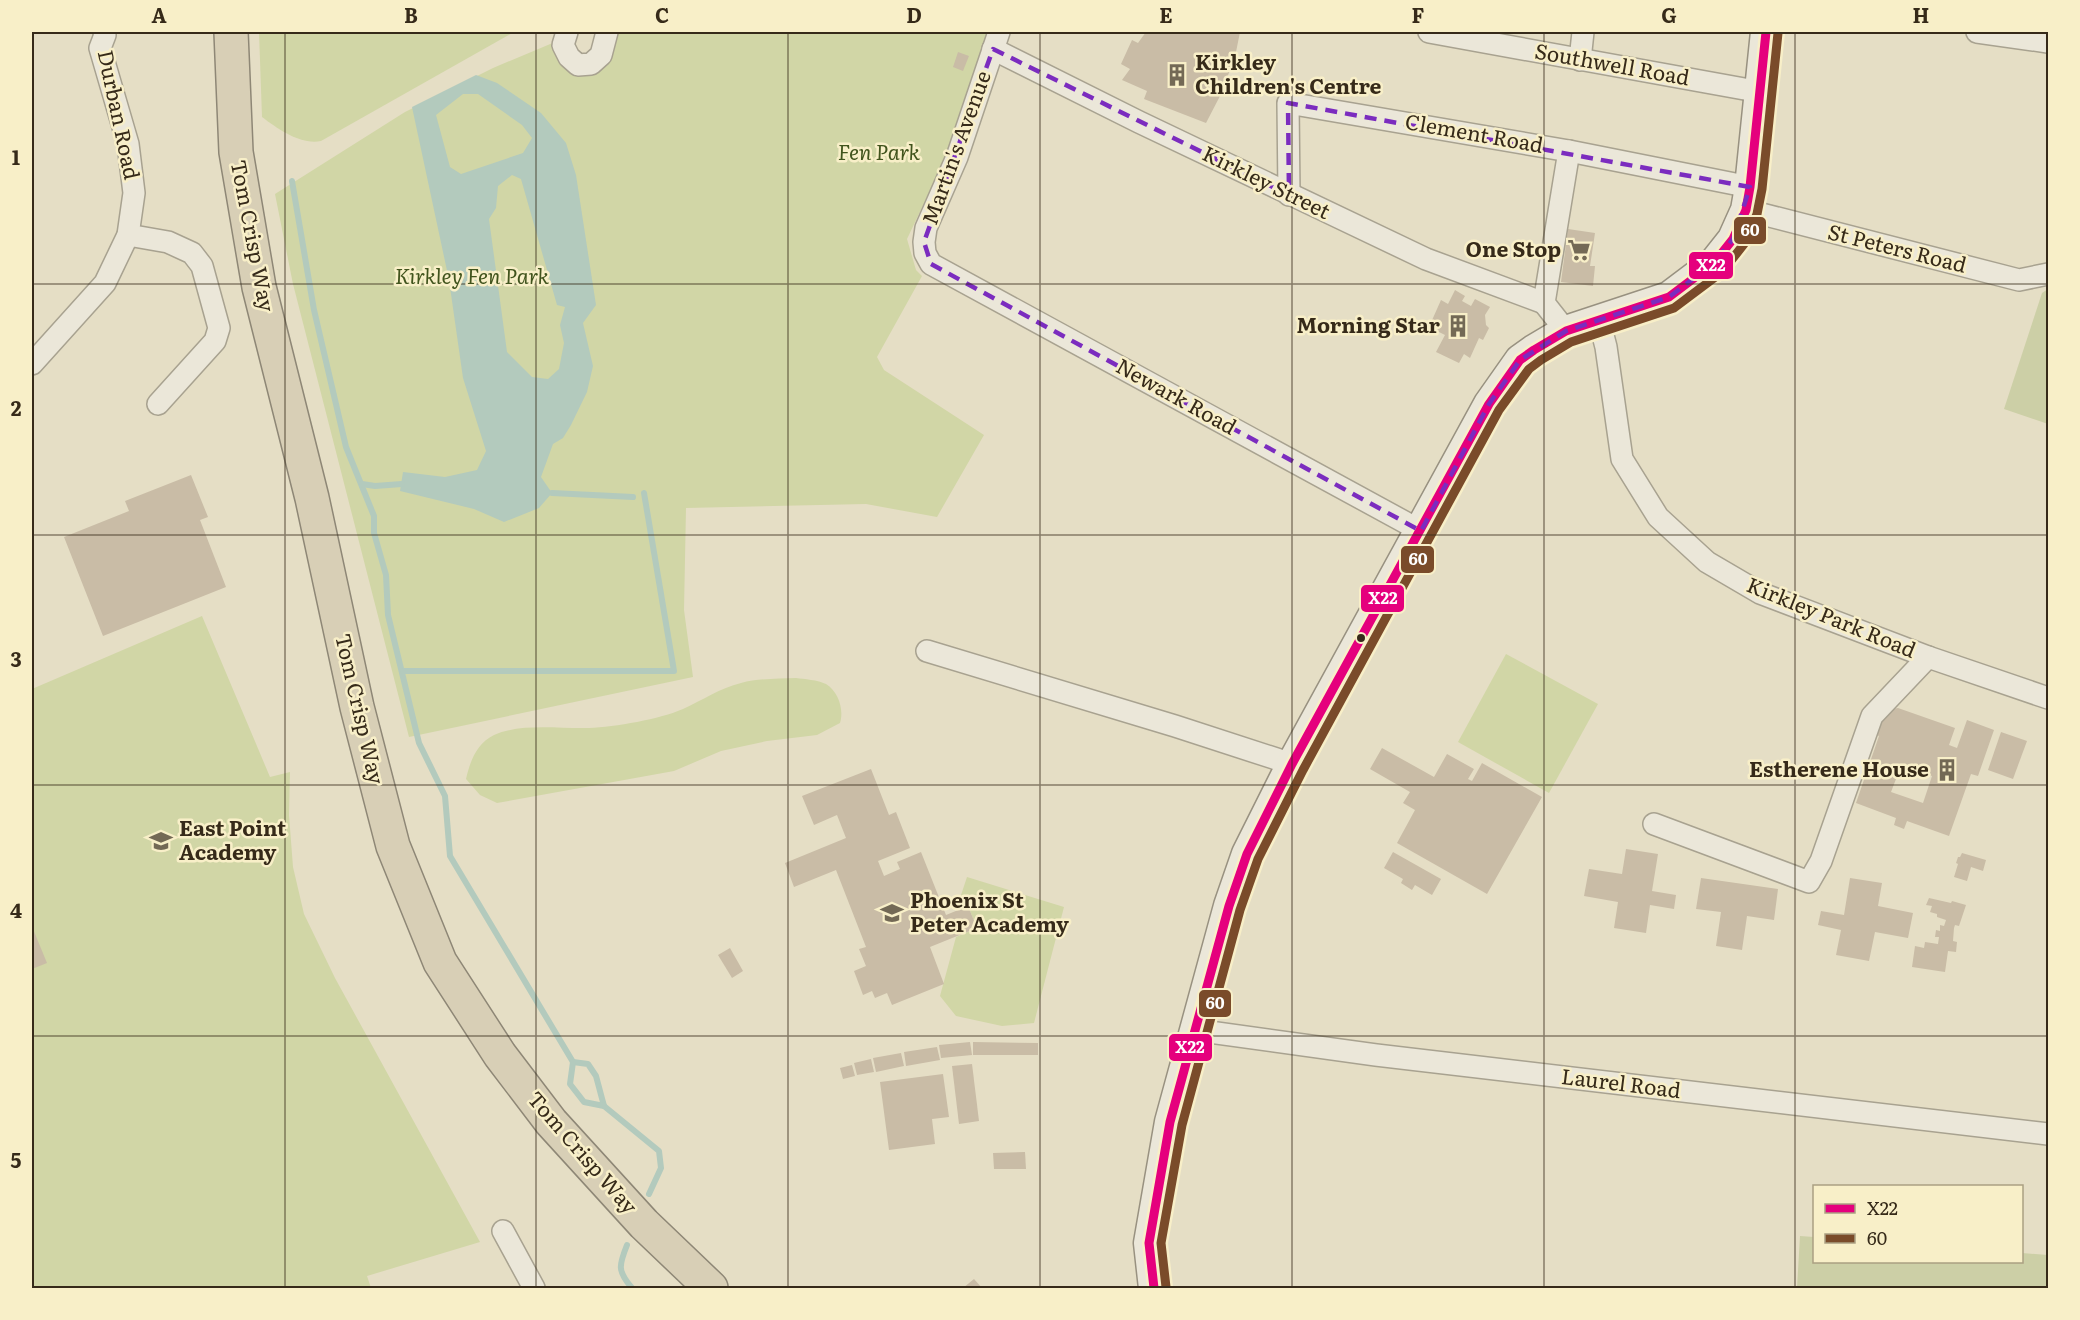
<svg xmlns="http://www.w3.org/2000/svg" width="2080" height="1320" viewBox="0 0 2080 1320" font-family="Literata,serif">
<rect width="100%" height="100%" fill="#e5dec5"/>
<g fill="#d1d6a6">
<path d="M259 32H514L321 141C300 145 278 129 262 117Z"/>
<polygon points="617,32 988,32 956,136 907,239 916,270 922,276 877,357 884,370 984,435 937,517 866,504 686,508 684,610 693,677 409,737 293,284 275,194 405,112 493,68 555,42 559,60 609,56"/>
<polygon points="202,616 270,777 290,772 289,815 293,867 304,914 335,978 480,1242 367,1276 371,1288 32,1288 32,689"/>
<polygon points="1506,654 1598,704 1549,793 1458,742"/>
<path d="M796 678C804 679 818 680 826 684 839 692 844 710 840 723L817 735 767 741 721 751 674 771 497 803 480 795 466 779C470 761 477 743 494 735 520 723 560 729 589 728 615 727 660 719 683 709 703 700 720 688 741 683 758 678 778 679 796 678Z"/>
<polygon points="967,877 1064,907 1034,1023 1002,1026 956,1016 940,996 956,937 977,928 968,906 956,910"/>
</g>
<g fill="#cccfa6">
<polygon points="2048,289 2048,424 2004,409 2042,293"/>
<polygon points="1800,1236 1814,1237 1814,1262 2022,1262 2022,1253 2048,1255 2048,1288 1797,1288"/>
</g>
<path fill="#b3cabd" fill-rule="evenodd" d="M476 75 497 83 541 113 566 143 576 175 596 305 583 323 593 366 587 392 571 425 563 438 553 444 541 477 552 493 539 508 504 522 474 509 400 491 403 472 445 477 477 470 486 451 463 378 449 280 412 107ZM463 94H478L522 125 532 138 523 153 461 174 450 167 436 115ZM512 175 521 179 557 305 565 307 560 325 564 343 559 369 548 379 532 377 507 352 489 219 496 208 498 186Z"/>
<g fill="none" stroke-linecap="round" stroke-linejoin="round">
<g stroke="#b3cabd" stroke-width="6">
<polyline points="292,181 314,310 346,447 374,516 374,533 386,575 388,615 419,743 445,796 450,856 573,1062 588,1064 596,1076 604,1106 659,1151 661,1168 649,1194"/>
<polyline points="362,484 375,486 402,484"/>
<polyline points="552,493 633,497"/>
<polyline points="403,671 674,671 644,493"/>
<polyline points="573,1062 570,1084 584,1102 604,1106"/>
<path d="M627 1245C619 1265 617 1271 632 1288"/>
</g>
</g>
<g fill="#c9bca6" fill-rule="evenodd">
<polygon points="1146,32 1240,32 1235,57 1220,96 1206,123 1144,99 1147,91 1122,80 1130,69 1121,64 1132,40 1138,43"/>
<polygon points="958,52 969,56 963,71 953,67"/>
<polygon points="1568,229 1595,233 1590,266 1595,266 1593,286 1561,282"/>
<polygon points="1455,290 1465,296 1462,301 1471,306 1475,299 1490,307 1485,315 1486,325 1489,328 1483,340 1479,338 1470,358 1464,354 1459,363 1436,352 1445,335 1429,327 1441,300 1448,304"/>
<polygon points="191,475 208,517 200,520 226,587 103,636 64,537 129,511 125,501"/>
<path d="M1898 708 1955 728 1949 745 1957 748 1967 720 1994 730 1978 776 1971 774 1949 836 1907 821 1904 829 1894 825 1896 818 1856 803 1879 736 1874 734 1880 719 1888 710ZM1941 757 1952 761 1950 767 1939 763ZM1901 766 1932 776 1923 803 1891 792Z"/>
<polygon points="2001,732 2027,741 2013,779 1988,770"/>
<polygon points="1382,748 1434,777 1447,754 1474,769 1468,779 1472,781 1482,763 1542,797 1487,894 1397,843 1415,810 1403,803 1410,792 1370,769"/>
<polygon points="871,769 889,815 896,812 910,848 878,861 884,876 900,869 897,862 921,852 946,915 968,906 977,928 930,947 944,984 892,1005 887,993 875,998 872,991 863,995 854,971 866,966 859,949 866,947 836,870 794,887 785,863 846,838 837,815 814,825 802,796"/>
<polygon points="1626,849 1658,854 1652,891 1676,895 1674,909 1650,905 1646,933 1614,928 1618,902 1584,896 1589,869 1622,874"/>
<polygon points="1393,852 1441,879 1432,895 1415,885 1412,890 1401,883 1403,879 1384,868"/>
<polygon points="1962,853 1986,860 1983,871 1971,867 1967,881 1954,877 1958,864 1956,863 1958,857 1960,857"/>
<polygon points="1701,878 1778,889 1774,920 1747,916 1742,950 1716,946 1721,912 1696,909"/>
<polygon points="1850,878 1882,883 1878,906 1913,913 1908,938 1875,932 1869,961 1836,955 1841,930 1818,925 1821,911 1844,915"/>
<polygon points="1929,898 1951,903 1952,901 1966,905 1959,926 1955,925 1954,928 1953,941 1957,942 1956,952 1948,951 1945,972 1912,967 1915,946 1924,948 1925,942 1938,944 1939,937 1935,937 1936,930 1940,931 1940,925 1944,926 1946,920 1937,917 1937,914 1930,912 1932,906 1926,905"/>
<polygon points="33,929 47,963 32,969 32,930"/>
<polygon points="730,948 743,971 732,978 718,955"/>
<polygon points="970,1042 972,1055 941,1058 939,1045"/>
<polygon points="973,1042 1038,1043 1038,1055 973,1055"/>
<polygon points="937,1047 940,1060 906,1066 904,1052"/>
<polygon points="901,1053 904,1066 876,1072 873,1058"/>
<polygon points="871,1059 874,1072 857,1075 854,1063"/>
<polygon points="972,1064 979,1121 959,1124 952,1066"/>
<polygon points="852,1065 855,1076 843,1079 840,1068"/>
<polygon points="943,1074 949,1117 932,1119 935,1144 889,1150 880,1082"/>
<polygon points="1025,1152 1026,1169 994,1169 993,1153"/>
<polygon points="974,1279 982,1288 963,1288"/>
</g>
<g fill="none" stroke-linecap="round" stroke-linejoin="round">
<g stroke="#a8a290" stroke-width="24">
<g id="street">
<polyline points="567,32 563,45 569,57 578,65 591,64 601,55 607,32"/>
<polyline points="999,32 957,157 926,228 924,242 925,253 931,264 1421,531"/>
<polyline points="1429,32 1761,92"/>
<polyline points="1977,32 2048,42"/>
<polyline points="993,49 1139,122 1426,259 1544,303"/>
<polyline points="1580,60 1583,32"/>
<polyline points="1289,195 1288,103 1569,151 1750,187"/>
<polyline points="1746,210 2019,280 2048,274"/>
<polyline points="128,235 168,242 192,253 202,266 219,328 215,341 158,404"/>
<polyline points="1599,320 1606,347 1622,459 1658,517 1707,562 1760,593 1928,657 2048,698"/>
<polyline points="1566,331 1544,303 1569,151"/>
<polyline points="32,364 105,283 128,235 134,193 128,144 100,48 105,35 104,32"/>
<polyline points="927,651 1175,726 1292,764"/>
<polyline points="1654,824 1809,882 1821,861 1872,716 1928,657"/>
<polyline points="1195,1030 1376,1055 2048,1134"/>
<polyline points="503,1231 534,1288"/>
</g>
</g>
<g stroke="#989180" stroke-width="33">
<polyline id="secondary" points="1154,1288 1149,1243 1170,1122 1229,906 1247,854 1292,764 1489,404 1520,360 1534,350 1566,331 1669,297 1714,263 1733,239 1746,210 1750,187 1766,32"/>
</g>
<g stroke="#8e8776" stroke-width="36">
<polyline id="highway" points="231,32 236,152 259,287 312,498 357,707 393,846 440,962 500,1055 551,1122 644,1224 711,1288"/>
</g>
<use href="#street" stroke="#ebe7d9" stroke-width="21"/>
<use href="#secondary" stroke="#ebe7d9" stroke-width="30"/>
<use href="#highway" stroke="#d8cfb6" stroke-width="33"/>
<g stroke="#f8efc8" stroke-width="14">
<polyline id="bus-1" points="1154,1288 1149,1243 1170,1122 1229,906 1247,854 1292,764 1489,404 1520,360 1534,350 1566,331 1669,297 1714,263 1733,239 1746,210 1750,187 1766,32"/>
</g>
<g stroke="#f8efc8" stroke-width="14">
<polyline id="bus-2" points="1166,1287 1161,1243 1182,1125 1240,910 1258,859 1303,770 1499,410 1529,369 1541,360 1571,342 1674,308 1722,272 1744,244 1757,214 1762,189 1778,33"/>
</g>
<use href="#bus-1" stroke="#e5007d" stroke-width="9"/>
<use href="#bus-2" stroke="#7a4b2a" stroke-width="9"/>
</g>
<path fill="none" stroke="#7b2cbf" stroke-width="4.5" stroke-dasharray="12 8" stroke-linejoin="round" d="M993 49 1289 195 1288 103 1750 187 1733 239 1714 263 1669 297 1566 331 1520 360 1489 404 1421 531 931 264 924 242Z"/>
<path fill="none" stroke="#362a19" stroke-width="1.5" stroke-opacity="0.55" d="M285 32V1288M536 32V1288M788 32V1288M1040 32V1288M1292 32V1288M1544 32V1288M1795 32V1288M32 284H2048M32 535H2048M32 785H2048M32 1036H2048"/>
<defs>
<g id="building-bare" transform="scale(1.8)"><path d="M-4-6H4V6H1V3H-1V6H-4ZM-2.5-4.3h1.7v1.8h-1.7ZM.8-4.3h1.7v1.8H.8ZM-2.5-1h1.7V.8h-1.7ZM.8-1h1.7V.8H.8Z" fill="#736955" stroke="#f8efc8" stroke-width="2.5" paint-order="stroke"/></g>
<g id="supermarket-bare" transform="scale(1.8)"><path d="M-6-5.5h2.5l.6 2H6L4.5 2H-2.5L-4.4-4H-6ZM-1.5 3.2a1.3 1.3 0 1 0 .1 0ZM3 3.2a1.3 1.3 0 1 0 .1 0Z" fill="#736955" stroke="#f8efc8" stroke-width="2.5" paint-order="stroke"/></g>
<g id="school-bare" transform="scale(1.8)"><path d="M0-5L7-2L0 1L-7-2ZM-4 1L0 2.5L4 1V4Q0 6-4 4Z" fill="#736955" stroke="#f8efc8" stroke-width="2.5" paint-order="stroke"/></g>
</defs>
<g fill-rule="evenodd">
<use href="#building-bare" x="1177" y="75"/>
<use href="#supermarket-bare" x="1579" y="250"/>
<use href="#building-bare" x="1458" y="326"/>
<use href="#building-bare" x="1947" y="770"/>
<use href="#school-bare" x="161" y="841"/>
<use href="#school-bare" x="892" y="913"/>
</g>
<circle fill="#362a19" stroke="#f8efc8" stroke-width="2" cx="1361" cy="638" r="5"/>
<g text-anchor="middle" stroke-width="5" stroke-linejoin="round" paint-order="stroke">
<g font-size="21" font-weight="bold" fill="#362a19" stroke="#f8efc8" text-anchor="start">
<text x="1195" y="70">Kirkley<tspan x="1195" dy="24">Children's Centre</tspan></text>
<text x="1561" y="257" text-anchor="end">One Stop</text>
<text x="1440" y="333" text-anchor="end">Morning Star</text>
<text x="1929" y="777" text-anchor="end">Estherene House</text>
<text x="179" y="836">East Point<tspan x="179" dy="24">Academy</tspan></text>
<text x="910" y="908">Phoenix St<tspan x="910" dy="24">Peter Academy</tspan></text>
</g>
<g font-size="21" fill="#362a19" stroke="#f8efc8">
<text transform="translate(1612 65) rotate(10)" y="7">Southwell Road</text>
<text transform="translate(118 115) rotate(78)" y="7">Durban Road</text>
<text transform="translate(1474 134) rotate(10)" y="7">Clement Road</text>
<text transform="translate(957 148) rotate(-70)" y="7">Martin's Avenue</text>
<text transform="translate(1266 183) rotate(26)" y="7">Kirkley Street</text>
<text transform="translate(252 236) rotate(79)" y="7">Tom Crisp Way</text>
<text transform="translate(1897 249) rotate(14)" y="7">St Peters Road</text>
<text transform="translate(1176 397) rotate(29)" y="7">Newark Road</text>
<text transform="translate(1831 618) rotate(22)" y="7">Kirkley Park Road</text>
<text transform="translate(359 709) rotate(77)" y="7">Tom Crisp Way</text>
<text transform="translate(1621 1084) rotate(7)" y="7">Laurel Road</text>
<text transform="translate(582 1153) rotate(49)" y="7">Tom Crisp Way</text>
</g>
<g font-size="21" font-style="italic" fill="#41541d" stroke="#f8efc8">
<text x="879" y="160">Fen Park</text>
<text x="472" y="284">Kirkley Fen Park</text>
</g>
</g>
<g stroke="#f8efc8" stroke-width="2">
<rect x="1733" y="216" width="34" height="29" rx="6" fill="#7a4b2a"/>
<rect x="1688" y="251" width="46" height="29" rx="6" fill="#e5007d"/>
<rect x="1400" y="545" width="35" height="29" rx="6" fill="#7a4b2a"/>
<rect x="1360" y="584" width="45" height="29" rx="6" fill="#e5007d"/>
<rect x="1198" y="989" width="34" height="29" rx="6" fill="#7a4b2a"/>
<rect x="1168" y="1033" width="45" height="29" rx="6" fill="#e5007d"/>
</g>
<g font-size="16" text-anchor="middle" font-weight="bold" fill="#fff">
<text x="1750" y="236">60</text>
<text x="1711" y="271">X22</text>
<text x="1418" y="565">60</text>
<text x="1383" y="604">X22</text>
<text x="1215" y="1009">60</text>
<text x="1190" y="1053">X22</text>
</g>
<rect width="2080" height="1320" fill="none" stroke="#f8efc8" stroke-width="66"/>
<rect x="1813" y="1185" width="210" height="78" fill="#f8efc8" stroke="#aaa082" stroke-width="1.5"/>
<rect x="1825" y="1204" width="30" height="9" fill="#e5007d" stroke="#aaa082" stroke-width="1.5"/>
<text x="1867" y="1215" font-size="18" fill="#362a19">X22</text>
<rect x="1825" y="1234" width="30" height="9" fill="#7a4b2a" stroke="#aaa082" stroke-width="1.5"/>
<text x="1867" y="1245" font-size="18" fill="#362a19">60</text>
<rect x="33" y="33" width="2014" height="1254" fill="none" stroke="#362a19" stroke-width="2"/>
<g font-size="20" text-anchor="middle" font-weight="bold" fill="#362a19">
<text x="159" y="23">A</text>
<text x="411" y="23">B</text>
<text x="662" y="23">C</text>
<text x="914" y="23">D</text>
<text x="1166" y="23">E</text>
<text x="1418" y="23">F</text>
<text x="1669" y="23">G</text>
<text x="1921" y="23">H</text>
<text x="16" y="165">1</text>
<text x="16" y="416">2</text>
<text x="16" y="667">3</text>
<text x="16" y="918">4</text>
<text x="16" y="1168">5</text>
</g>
</svg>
